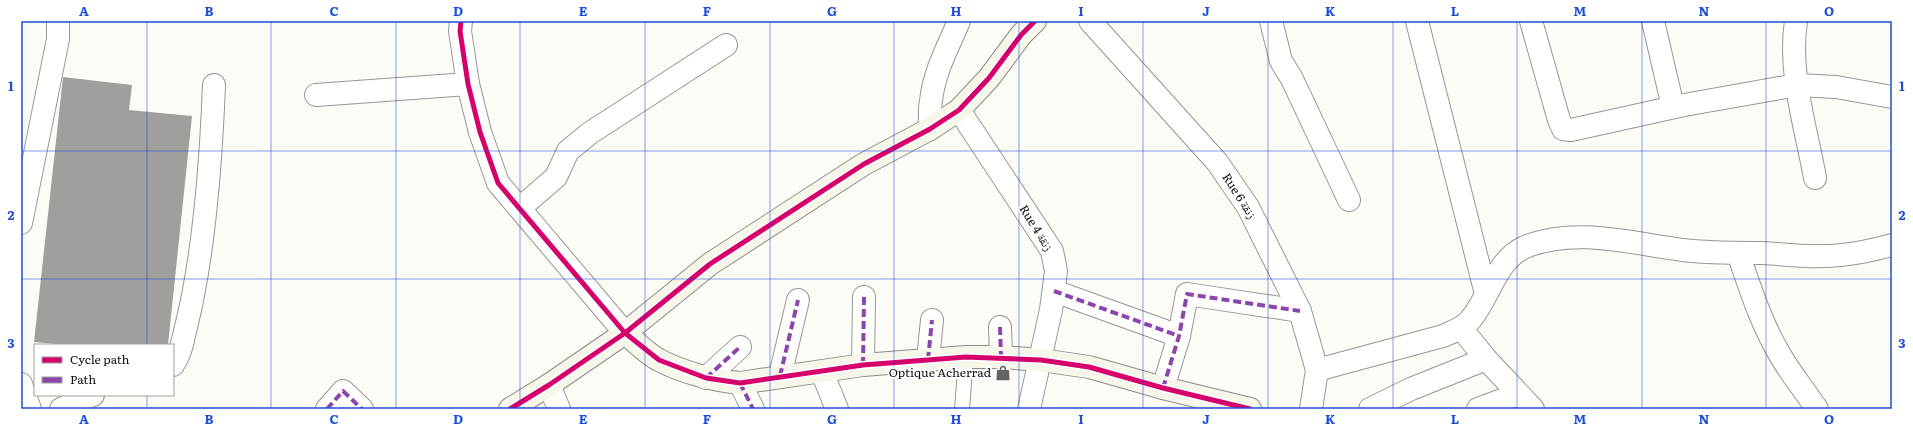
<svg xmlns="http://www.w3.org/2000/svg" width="1913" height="430" viewBox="0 0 1913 430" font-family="Literata,'Noto Naskh Arabic',serif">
<rect width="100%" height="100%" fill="#fcfcf7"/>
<polygon fill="#a09f9b" points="63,77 132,85 129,110 192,116 168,345 67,345 34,342"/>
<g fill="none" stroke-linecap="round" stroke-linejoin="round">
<g stroke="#969694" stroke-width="16">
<polyline id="lane" points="962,409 966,357"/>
</g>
<g stroke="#969694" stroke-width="24">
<g id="street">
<polyline points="461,21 460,31 468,84 480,132 498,183 625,333"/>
<polyline points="1090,21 1217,162 1248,207 1300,311 1317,370 1311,409"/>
<polyline points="1271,21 1281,61 1292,79 1349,200"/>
<polyline points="1417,21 1486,294"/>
<polyline points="1531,21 1559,120 1563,129 1571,130 1684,105 1797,85 1836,87 1892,97"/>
<polyline points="1653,21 1673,107"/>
<path d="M1796 21C1788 73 1806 127 1815 178"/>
<polyline points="316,95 468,84"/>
<polyline points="959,110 1052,251 1056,271 1051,310 1029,409"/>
<path d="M930 129C930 120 929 110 931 101 934 72 948 47 959 21"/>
<polyline points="520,208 556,177 568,151 590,133 726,45"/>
<polyline points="21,223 58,39 58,21"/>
<path d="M1738 253C1750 288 1761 323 1780 355 1791 374 1805 391 1817 409"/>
<polyline points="1054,291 1179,336"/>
<polyline points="1000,327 1001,357"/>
<polyline points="1461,328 1486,359 1533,409"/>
<polyline points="928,360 932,320"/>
<path d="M173 365C182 352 183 338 187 323 205 249 211 161 214 85"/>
<polyline points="863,365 864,297"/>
<path d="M1317 370 1443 336C1454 331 1464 328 1471 319 1490 296 1496 260 1525 247 1579 225 1639 246 1693 251 1716 253 1740 253 1763 253 1783 254 1803 257 1823 256 1846 256 1870 251 1892 245"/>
<polyline points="822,372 837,409"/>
<polyline points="780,376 798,300"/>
<polyline points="706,378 740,347"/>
<polyline points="740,383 753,409"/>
<polyline points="21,384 30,409"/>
<polyline points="549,385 559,409"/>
<polyline points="1163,388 1179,336 1187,294 1300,311"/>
<polyline points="61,409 77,401 93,395"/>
<polyline points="327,409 343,391 362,409"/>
<polyline points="1370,409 1411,389 1486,359"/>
<polyline points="1478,409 1518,394"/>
</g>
</g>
<g stroke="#8d8d8b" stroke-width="24">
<g id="secondary">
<path d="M625 333C636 342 647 354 659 360 681 372 715 381 740 383L863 365 966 357H1001L1041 360 1089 367 1163 388 1250 409"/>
<polyline points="510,409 549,385 625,333 710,264 864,164 930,129 959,110 989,78 1021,35 1035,21"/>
</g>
</g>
<use href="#lane" stroke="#fffffe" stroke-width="14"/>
<use href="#street" stroke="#fffffe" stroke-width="22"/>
<use href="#secondary" stroke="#f6f6eb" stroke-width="22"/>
<g stroke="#8e44ad" stroke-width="4" stroke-dasharray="8 4" stroke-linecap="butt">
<polyline points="1054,291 1179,336"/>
<polyline points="1000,327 1001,357"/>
<polyline points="928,360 932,320"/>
<polyline points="863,365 864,297"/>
<polyline points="780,376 798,300"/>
<polyline points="706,378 740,347"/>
<polyline points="740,383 753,409"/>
<polyline points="1163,388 1179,336 1187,294 1300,311"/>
<polyline points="327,409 343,391 362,409"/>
</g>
<g stroke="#fff" stroke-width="8">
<g id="cycleway">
<polyline points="461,21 460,31 468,84 480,132 498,183 625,333 659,360 706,378 740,383 863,365 966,357 1041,360 1089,367 1163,388 1250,409"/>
<polyline points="510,409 549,385 625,333 710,264 864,164 930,129 959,110 989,78 1021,35 1035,21"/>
</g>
</g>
<use href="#cycleway" stroke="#d6006c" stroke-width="5"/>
</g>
<path fill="none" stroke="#1d4ed8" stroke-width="1" stroke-opacity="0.55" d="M147 21V345M271 21V409M396 21V409M520 21V409M645 21V409M770 21V409M894 21V409M1019 21V409M1143 21V409M1268 21V409M1393 21V409M1517 21V409M1642 21V409M1766 21V409M21 151H1892M21 279H1892M147 395V409"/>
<defs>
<g id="shop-bare" transform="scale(1.2)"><path d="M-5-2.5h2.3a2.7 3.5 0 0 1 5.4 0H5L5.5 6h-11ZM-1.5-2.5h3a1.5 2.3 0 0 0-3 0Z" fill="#636361" stroke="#fff" stroke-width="2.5" paint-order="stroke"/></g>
</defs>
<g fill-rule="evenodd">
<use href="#shop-bare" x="1003" y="373"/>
</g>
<g text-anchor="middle" stroke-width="4" stroke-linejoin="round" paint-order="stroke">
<g font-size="12" fill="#101010" stroke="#fff">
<text transform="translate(1239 196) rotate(57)" y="4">Rue 6 زنقة</text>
<text transform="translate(1036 228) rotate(58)" y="4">Rue 4 زنقة</text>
</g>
<g font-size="12" fill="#101010" stroke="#fff" text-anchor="end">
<text x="991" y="377">Optique Acherrad</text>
</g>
</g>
<rect width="1913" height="430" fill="none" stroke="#ffffff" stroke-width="44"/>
<rect x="34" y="344" width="140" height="52" fill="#ffffff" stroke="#9f9f9f"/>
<rect x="42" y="357" width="20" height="6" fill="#d6006c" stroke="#9f9f9f"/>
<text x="70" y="364" font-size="12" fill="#101010">Cycle path</text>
<rect x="42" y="377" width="20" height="6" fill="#8e44ad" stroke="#9f9f9f"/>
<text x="70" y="384" font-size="12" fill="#101010">Path</text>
<rect x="22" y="22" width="1869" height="386" fill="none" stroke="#1d4ed8" stroke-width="1.5"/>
<g font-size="13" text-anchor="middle" font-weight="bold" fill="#1d4ed8">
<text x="84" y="16">A</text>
<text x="209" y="16">B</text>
<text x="334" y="16">C</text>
<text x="458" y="16">D</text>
<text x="583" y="16">E</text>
<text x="707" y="16">F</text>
<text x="832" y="16">G</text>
<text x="956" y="16">H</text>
<text x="1081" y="16">I</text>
<text x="1206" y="16">J</text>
<text x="1330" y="16">K</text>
<text x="1455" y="16">L</text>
<text x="1580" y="16">M</text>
<text x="1704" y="16">N</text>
<text x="1829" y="16">O</text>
<text x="11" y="91">1</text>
<text x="1902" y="91">1</text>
<text x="11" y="220">2</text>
<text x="1902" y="220">2</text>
<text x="11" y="348">3</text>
<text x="1902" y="348">3</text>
<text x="84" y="424">A</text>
<text x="209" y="424">B</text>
<text x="334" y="424">C</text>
<text x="458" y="424">D</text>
<text x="583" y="424">E</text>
<text x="707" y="424">F</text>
<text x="832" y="424">G</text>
<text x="956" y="424">H</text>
<text x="1081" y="424">I</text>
<text x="1206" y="424">J</text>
<text x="1330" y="424">K</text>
<text x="1455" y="424">L</text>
<text x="1580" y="424">M</text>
<text x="1704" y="424">N</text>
<text x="1829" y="424">O</text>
</g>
</svg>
